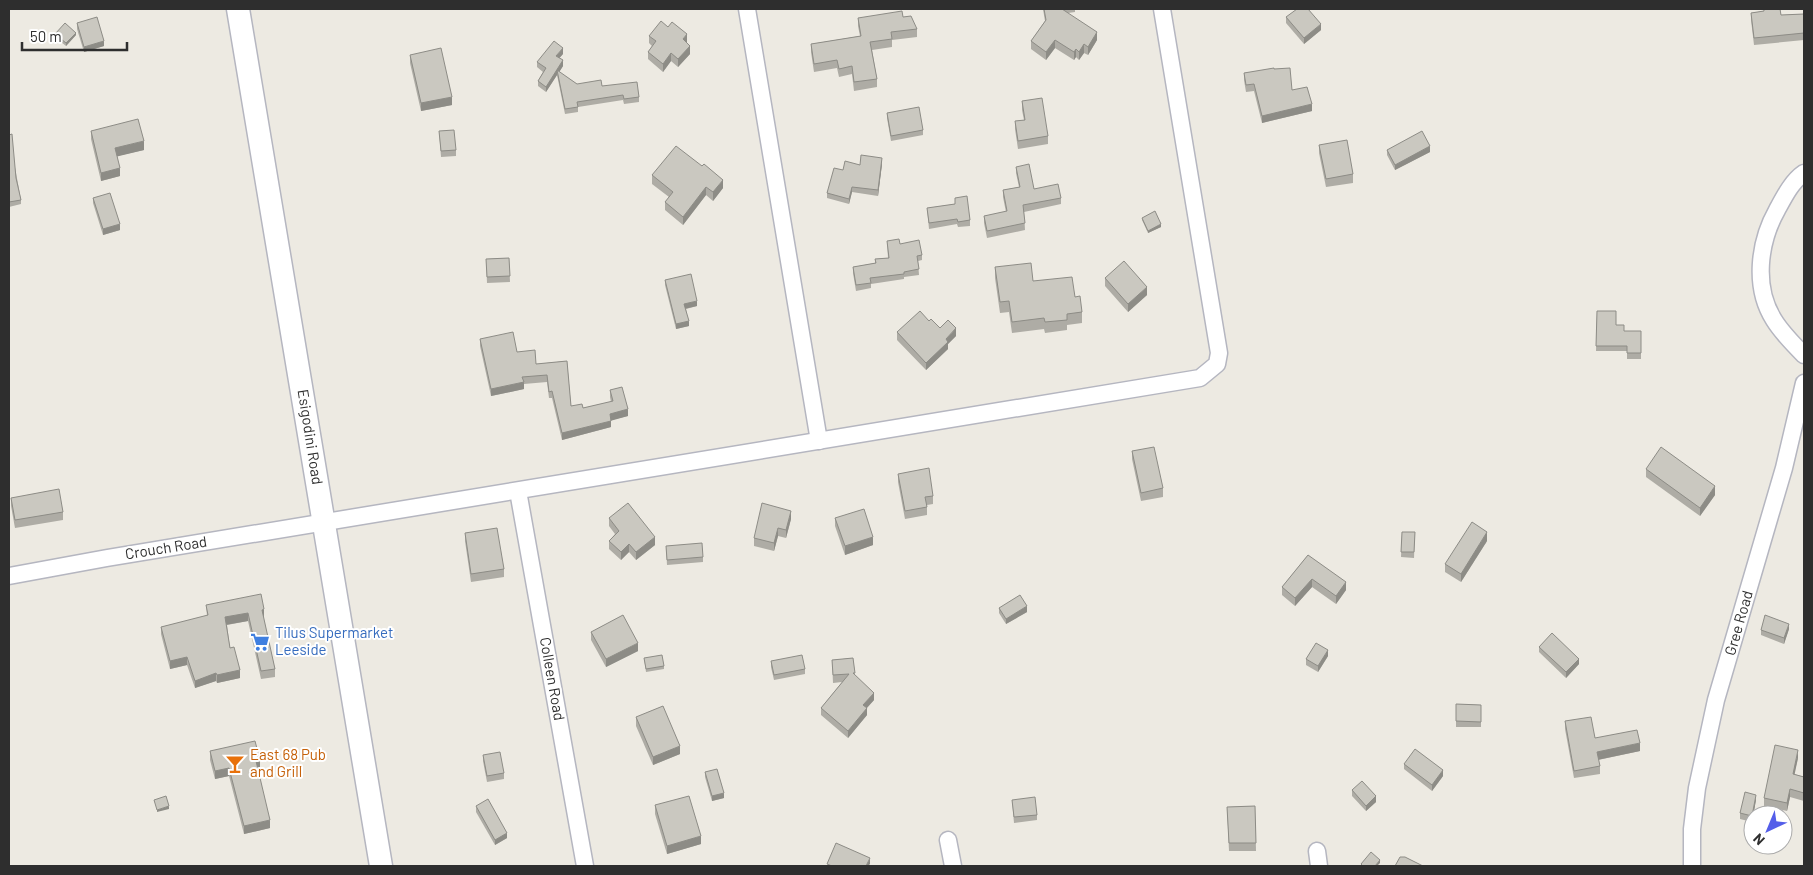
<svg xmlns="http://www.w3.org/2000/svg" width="1813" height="875" viewBox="0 0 1813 875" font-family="Barlow,sans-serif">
<rect width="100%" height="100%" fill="#edeae2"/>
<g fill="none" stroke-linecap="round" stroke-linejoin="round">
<g stroke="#b5b6c0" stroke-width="19">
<g id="minor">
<polyline points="747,9 819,441"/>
<path d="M1804 173C1792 181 1784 197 1777 210 1759 242 1753 287 1774 320 1782 333 1793 344 1804 355"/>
<polyline points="518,491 585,866"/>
<polyline points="9,576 107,558 1200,378 1217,364 1219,353 1162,9"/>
<polyline points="948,840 953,866"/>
<polyline points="1317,851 1319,866"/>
<polyline points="1692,866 1692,829 1697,788 1716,700 1784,468 1804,383"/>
</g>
</g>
<g stroke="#b5b6c0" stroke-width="25">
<polyline id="secondary" points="238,9 381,866"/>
</g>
<use href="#minor" stroke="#fff" stroke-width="16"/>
<use href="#secondary" stroke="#fff" stroke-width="22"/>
</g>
<g fill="#aeaca5">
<polygon points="1043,9 1075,9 1075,12 1068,13 1097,40 1088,55 1084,53 1079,60 1076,57 1074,60 1055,48 1046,60 1031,49 1031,41 1045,21"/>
<polygon points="1763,9 1780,9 1781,15 1804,14 1804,40 1754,45 1751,20 1751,13 1764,11"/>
<polygon points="903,17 917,29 917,37 892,40 892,47 872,50 877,79 877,87 854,91 852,74 839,77 837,68 814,72 811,52 811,44 860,36 858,26 858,18"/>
<polygon points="1286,17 1321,30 1304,44 1286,23"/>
<polygon points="77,23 104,46 84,52 77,29"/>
<polygon points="55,34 76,35 66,46 55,37"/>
<polygon points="649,36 687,42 686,43 690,54 678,67 671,61 663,72 648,59 648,52 652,46 649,43"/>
<polygon points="563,54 559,58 563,66 559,72 577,84 602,86 639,97 639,102 624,104 623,100 578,107 578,112 565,114 557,75 546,92 538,86 538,81 543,72 537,67 537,62"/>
<polygon points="410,55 452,105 421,111 410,63"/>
<polygon points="1274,69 1292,90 1312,111 1262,123 1254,91 1246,92 1244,80 1244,73"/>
<polygon points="1022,101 1048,136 1048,144 1018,149 1015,129 1015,121 1024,120 1022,110"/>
<polygon points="887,113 923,130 923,135 891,141 887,118"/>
<polygon points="91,131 144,150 117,156 120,176 101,181 91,139"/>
<polygon points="439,131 456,150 456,156 441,157"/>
<polygon points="9,135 21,200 21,204 9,207"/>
<polygon points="1319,145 1353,174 1353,183 1326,187 1319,153"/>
<polygon points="1387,150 1430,152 1395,170 1387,155"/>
<polygon points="882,164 878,196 852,192 849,204 827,198 827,193 843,170 860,165"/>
<polygon points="1016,167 1034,189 1061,198 1061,204 1024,212 1025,230 987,238 984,223 984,216 1006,212 1003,197 1003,190 1019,187 1016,173"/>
<polygon points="652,175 723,188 713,201 706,195 683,225 665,210 665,202 669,197 652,184"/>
<polygon points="93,198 120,230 103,235 93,203"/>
<polygon points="955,198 970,220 970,226 958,227 957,224 929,229 927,208 955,204"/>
<polygon points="1142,218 1161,227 1148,233 1142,220"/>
<polygon points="887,241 900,244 922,255 922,260 918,261 919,275 904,277 904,279 871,284 871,288 856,291 853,273 853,267 875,263 875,259 888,258"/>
<polygon points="509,258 510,282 487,283 486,259"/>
<polygon points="995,267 1075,297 1082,312 1082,323 1067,325 1067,330 1045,333 1044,329 1012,333 1009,312 1000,313 995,278"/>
<polygon points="1105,278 1147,295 1128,312 1105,286"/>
<polygon points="665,280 697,306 686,309 689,326 676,329 665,285"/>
<polygon points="1597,311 1624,331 1641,331 1641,359 1627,359 1627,351 1596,351"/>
<polygon points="929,321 940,328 956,336 948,344 948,349 926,370 897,340 897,332"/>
<polygon points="480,339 517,352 536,364 567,361 571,406 583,408 611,402 610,397 610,390 628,416 611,420 611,427 562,440 552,398 549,398 547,382 524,384 524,389 491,396 480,346"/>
<polygon points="1132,451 1163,488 1163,497 1141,501 1132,459"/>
<polygon points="1646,469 1715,495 1700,516 1646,477"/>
<polygon points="898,474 933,496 933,504 927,505 927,515 905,519 898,482"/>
<polygon points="11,498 63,512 63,520 15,528 11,506"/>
<polygon points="609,518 655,545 636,560 629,552 621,560 609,549 609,541 615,534 609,526"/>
<polygon points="835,518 873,545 845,555 835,526"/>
<polygon points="791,519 786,538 778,536 774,551 754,546 754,538"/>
<polygon points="1402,532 1415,532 1414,558 1401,557"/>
<polygon points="465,533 504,569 504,577 471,582 465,541"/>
<polygon points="1487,541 1461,582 1445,572 1445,564"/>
<polygon points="666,546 703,557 703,562 667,565"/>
<polygon points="1308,555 1346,590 1336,604 1312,587 1295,606 1282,595 1282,587"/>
<polygon points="206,605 264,617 263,617 275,669 275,677 261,679 248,621 227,625 230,648 240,678 217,683 216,681 195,688 187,665 170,669 161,634 161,627 207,616"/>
<polygon points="999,608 1027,612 1006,624 999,613"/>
<polygon points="1789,629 1784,644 1761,635 1761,630"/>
<polygon points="591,632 638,651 606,667 591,640"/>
<polygon points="1539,647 1579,664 1566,678 1539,652"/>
<polygon points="1328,656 1318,672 1306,665 1306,659"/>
<polygon points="644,658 664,666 664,669 646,672"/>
<polygon points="853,658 855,675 874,700 867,708 867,715 848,738 821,715 821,708 842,682 833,683 832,660"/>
<polygon points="771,661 805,669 805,674 774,680 771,667"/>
<polygon points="1456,704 1481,705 1481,727 1456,727"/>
<polygon points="636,717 680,754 653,765 636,726"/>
<polygon points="1565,721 1595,738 1640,751 1598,760 1600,766 1600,774 1574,778 1565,729"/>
<polygon points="210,751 260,769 258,769 270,828 244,834 229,776 215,779 210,760"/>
<polygon points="483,755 504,773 504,779 487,782 483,761"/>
<polygon points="1798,758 1794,774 1804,777 1804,801 1790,797 1787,811 1764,806 1764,798"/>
<polygon points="1404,764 1443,776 1432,791 1404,769"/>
<polygon points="705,772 724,798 712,801 705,777"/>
<polygon points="1352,790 1376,802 1366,811 1352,796"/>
<polygon points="1012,800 1037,815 1037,820 1014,823"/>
<polygon points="1756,800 1752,822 1740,819 1740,813"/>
<polygon points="655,805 701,844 667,854 655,814"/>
<polygon points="476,806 507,838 495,845 476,812"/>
<polygon points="1255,806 1256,851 1229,851 1227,807"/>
</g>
<g fill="#8d8c86">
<polygon points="1321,24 1321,30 1304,44 1304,38"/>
<polygon points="1097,32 1097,40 1088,55 1088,47"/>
<polygon points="76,33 76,35 66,46 66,43"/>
<polygon points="687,34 687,42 683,47 683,39"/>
<polygon points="1055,40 1055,48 1046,60 1046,52"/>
<polygon points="104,41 104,46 84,52 84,47"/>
<polygon points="1084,44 1084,53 1079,60 1079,52"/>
<polygon points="690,46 690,54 678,67 678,59"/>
<polygon points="563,48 563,54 556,62 556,56"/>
<polygon points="1076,49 1076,57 1074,60 1074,52"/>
<polygon points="671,53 671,61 663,72 663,64"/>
<polygon points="563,60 563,66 558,74 557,70 557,75 546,92 546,87"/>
<polygon points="452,97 452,105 421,111 421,103"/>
<polygon points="1312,104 1312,111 1262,123 1262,116"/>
<polygon points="144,141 144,150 115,157 115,148"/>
<polygon points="1430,146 1430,152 1395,170 1395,165"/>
<polygon points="882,158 882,164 878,196 878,190"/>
<polygon points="120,168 120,176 101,181 101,173"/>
<polygon points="723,180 723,188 713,201 713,192"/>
<polygon points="706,187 706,195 683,225 683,217"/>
<polygon points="852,187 852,192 849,204 849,199"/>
<polygon points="120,224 120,230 103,235 103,229"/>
<polygon points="1161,224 1161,227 1148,233 1148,231"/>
<polygon points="1147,287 1147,295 1128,312 1128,304"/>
<polygon points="697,301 697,306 684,309 684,304"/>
<polygon points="689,321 689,326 676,329 676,324"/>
<polygon points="956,328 956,336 948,344 948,349 926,370 926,363"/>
<polygon points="524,382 524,389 491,396 491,389"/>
<polygon points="628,409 628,416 610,421 610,414"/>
<polygon points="611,421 611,427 562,440 562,433"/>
<polygon points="1715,486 1715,495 1700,516 1700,508"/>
<polygon points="791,511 791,519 786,538 786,530"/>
<polygon points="778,528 778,536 774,551 774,543"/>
<polygon points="1487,532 1487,541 1461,582 1461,574"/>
<polygon points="655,537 655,545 636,560 636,552"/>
<polygon points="873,537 873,545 845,555 845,546"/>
<polygon points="629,544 629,552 621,560 621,552"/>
<polygon points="1312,579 1312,587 1295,606 1295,598"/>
<polygon points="1346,582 1346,590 1336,604 1336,596"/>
<polygon points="1027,606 1027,612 1006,624 1006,619"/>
<polygon points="264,609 264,617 262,618 262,610"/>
<polygon points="248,613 248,621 225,625 225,617"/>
<polygon points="1789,624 1789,629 1784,644 1784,638"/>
<polygon points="638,643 638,651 606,667 606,659"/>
<polygon points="1328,650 1328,656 1318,672 1318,666"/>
<polygon points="187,657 187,665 170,669 170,661"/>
<polygon points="1579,659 1579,664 1566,678 1566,672"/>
<polygon points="240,670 240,678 217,683 217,675"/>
<polygon points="216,673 216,681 195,688 195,681"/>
<polygon points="874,693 874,700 863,712 863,705"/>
<polygon points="867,708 867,715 848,738 848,731"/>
<polygon points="1640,743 1640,751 1597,760 1597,752"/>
<polygon points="680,746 680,754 653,765 653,757"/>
<polygon points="1798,750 1798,758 1793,782 1793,774"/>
<polygon points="260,760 260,769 256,770 256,761"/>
<polygon points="229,768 229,776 215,779 215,771"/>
<polygon points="1443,770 1443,776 1432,791 1432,785"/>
<polygon points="1790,789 1790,797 1787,811 1787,803"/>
<polygon points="724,793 724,798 712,801 712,796"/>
<polygon points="1756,795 1756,800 1752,822 1752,816"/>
<polygon points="1376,796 1376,802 1366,811 1366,806"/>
<polygon points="169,806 169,809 157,812 157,810"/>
<polygon points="270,820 270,828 244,834 244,826"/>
<polygon points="507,833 507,838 495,845 495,840"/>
<polygon points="701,836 701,844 667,854 667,846"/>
<polygon points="870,858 870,864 868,866 866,866"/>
<polygon points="1380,860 1380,863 1377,866 1375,866"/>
</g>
<g fill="#cac8c0" stroke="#8d8c86">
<polygon points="1044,9 1062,9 1097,32 1088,47 1084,44 1079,52 1076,49 1074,52 1055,40 1046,52 1031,41 1046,20"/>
<polygon points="1297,9 1308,9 1321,24 1304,38 1286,17"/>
<polygon points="1764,9 1780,9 1781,15 1804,14 1804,33 1754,38 1751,13 1764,11"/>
<polygon points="902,11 903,17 911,16 917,29 891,32 892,39 870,42 877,79 854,82 852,66 839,69 837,60 814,64 811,44 861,36 858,18"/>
<polygon points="97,17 104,41 84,47 77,23"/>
<polygon points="661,21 668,27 672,22 687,34 683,39 690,46 678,59 671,53 663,64 648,52 656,41 649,36"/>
<polygon points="65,23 76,33 66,43 55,34"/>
<polygon points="554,41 563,48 556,56 563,60 546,87 538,81 546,68 537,62"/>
<polygon points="441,48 452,97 421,103 410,55"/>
<polygon points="1274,68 1274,69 1290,68 1292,90 1307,87 1312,104 1262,116 1254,84 1246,85 1244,73"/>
<polygon points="557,70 577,84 601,80 602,86 637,82 639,97 624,99 623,95 577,102 578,107 565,109"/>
<polygon points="1042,98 1048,136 1018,141 1015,121 1025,120 1022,101"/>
<polygon points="919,107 923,130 891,136 887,113"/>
<polygon points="138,119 144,141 115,148 120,168 101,173 91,131"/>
<polygon points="454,130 456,150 441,151 439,131"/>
<polygon points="1422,131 1430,146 1395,165 1387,150"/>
<polygon points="12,134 16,178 21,200 9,202 9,135"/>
<polygon points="1347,140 1353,174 1326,179 1319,145"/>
<polygon points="676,146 702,166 704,164 723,180 713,192 706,187 683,217 665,202 673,192 652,175"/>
<polygon points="861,155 882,158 878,190 852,187 849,199 827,193 834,168 843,170 845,161 860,165"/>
<polygon points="1029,164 1034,189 1058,184 1061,198 1023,205 1025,223 987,231 984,216 1007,211 1003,190 1020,187 1016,167"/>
<polygon points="110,193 120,224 103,229 93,198"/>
<polygon points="967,196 970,220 958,222 957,219 929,223 927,208 955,204 955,198"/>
<polygon points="1155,211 1161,224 1148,231 1142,218"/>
<polygon points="899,239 900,244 919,240 922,255 917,256 919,269 904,272 904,274 870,278 871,283 856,285 853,267 876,263 875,259 889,258 887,241"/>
<polygon points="509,258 510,276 487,277 486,259"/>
<polygon points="1124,261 1147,287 1128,304 1105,278"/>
<polygon points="1031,263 1033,281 1072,277 1075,297 1080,296 1082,312 1067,314 1067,320 1045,322 1044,318 1012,322 1009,301 1000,302 995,267"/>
<polygon points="691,274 697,301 684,304 689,321 676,324 665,280"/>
<polygon points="920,311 929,321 931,319 940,328 948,320 956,328 946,339 948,342 926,363 897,332"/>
<polygon points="1597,311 1616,311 1616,325 1624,325 1624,331 1641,331 1641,353 1627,353 1627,346 1596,346"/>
<polygon points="513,332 517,352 535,350 536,364 567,361 571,406 582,404 583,408 613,401 610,390 622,387 628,409 610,414 611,421 562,433 552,391 549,392 547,375 522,377 524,382 491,389 480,339"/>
<polygon points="1154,447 1163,488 1141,493 1132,451"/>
<polygon points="1661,447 1715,486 1700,508 1646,469"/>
<polygon points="929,468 933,496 925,497 927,507 905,511 898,474"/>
<polygon points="59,489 63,512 15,520 11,498"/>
<polygon points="628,503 655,537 636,552 629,544 621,552 609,541 619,531 609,518"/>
<polygon points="762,503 791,511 786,530 778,528 774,543 754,538"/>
<polygon points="864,509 873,537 845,546 835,518"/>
<polygon points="1472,522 1487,532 1461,574 1445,564"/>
<polygon points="497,528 504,569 471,574 465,533"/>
<polygon points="1402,532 1415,532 1414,552 1401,552"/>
<polygon points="702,543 703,557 667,560 666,546"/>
<polygon points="1308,555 1346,582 1336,596 1312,579 1295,598 1282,587"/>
<polygon points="261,594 264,609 262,610 275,669 261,671 248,613 225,617 230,648 234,647 240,670 217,675 216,673 195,681 187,657 170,661 161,627 208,615 206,605"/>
<polygon points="1020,595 1027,606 1006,619 999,608"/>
<polygon points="623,615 638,643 606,659 591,632"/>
<polygon points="1765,615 1789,624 1784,638 1761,630"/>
<polygon points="1552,633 1579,659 1566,672 1539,647"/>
<polygon points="1316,643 1328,650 1318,666 1306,659"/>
<polygon points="662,655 664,666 646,669 644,658"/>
<polygon points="802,655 805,669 774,675 771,661"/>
<polygon points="853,658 855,673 853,673 874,693 863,705 867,708 848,731 821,708 849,674 833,675 832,660"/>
<polygon points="1456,704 1481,705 1481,722 1456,721"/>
<polygon points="663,706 680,746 653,757 636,717"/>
<polygon points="1591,717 1595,738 1637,730 1640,743 1597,752 1600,766 1574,771 1565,721"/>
<polygon points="255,741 260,760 256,761 270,820 244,826 229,768 215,771 210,751"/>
<polygon points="1775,745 1798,750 1793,774 1804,777 1804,793 1790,789 1787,803 1764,798"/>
<polygon points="1415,749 1443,770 1432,785 1404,764"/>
<polygon points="500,752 504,773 487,776 483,755"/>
<polygon points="717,769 724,793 712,796 705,772"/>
<polygon points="1362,781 1376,796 1366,806 1352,790"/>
<polygon points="1745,792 1756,795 1752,816 1740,813"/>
<polygon points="166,796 169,806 157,810 154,800"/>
<polygon points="689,796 701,836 667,846 655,805"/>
<polygon points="1035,797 1037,815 1014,817 1012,800"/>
<polygon points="488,799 507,833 495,840 476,806"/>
<polygon points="1255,806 1256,843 1229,843 1227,807"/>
<polygon points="836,843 870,858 866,866 832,866 827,864"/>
<polygon points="1371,852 1380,860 1375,866 1363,866 1361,864"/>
<polygon points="1400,857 1405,857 1423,866 1395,866"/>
</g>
<defs>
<g id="supermarket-bare" transform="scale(1.5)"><path d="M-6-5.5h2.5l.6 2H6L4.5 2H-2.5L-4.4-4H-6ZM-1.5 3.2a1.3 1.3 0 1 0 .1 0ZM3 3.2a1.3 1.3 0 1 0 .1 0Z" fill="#3f7fe0" stroke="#fff" stroke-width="2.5" paint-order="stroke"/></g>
<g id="bar-bare" transform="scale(1.5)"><path d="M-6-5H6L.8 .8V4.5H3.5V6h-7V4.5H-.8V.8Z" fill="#e8710a" stroke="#fff" stroke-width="2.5" paint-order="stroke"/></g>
</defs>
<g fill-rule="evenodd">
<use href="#supermarket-bare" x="260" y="642"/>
<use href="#bar-bare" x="235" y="764"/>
</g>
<g text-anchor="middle" stroke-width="4" stroke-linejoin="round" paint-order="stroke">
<g font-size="15" fill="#2e2e2e" stroke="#fff">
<text transform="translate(310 437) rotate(81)" y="5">Esigodini Road</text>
<text transform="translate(166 548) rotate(-9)" y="5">Crouch Road</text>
<text transform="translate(1739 623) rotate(-74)" y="5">Gree Road</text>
<text transform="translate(552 679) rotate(80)" y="5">Colleen Road</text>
</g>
<g font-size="15" fill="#366cbe" stroke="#fff" text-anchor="start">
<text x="275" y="638">Tilus Supermarket<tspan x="275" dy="17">Leeside</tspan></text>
</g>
<g font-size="15" fill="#c56008" stroke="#fff" text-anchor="start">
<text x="250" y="760">East 68 Pub<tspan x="250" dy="17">and Grill</tspan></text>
</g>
</g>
<rect width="1813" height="875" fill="none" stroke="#2e2e2e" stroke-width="20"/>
<g transform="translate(1768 830) rotate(224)"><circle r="24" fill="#ffffff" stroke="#ababab"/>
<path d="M0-4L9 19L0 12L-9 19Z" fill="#545ee9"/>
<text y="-8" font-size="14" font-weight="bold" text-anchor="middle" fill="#2e2e2e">N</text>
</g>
<path d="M22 42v8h105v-8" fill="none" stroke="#2e2e2e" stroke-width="2.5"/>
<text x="30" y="42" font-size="15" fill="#2e2e2e" stroke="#ffffff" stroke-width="4" paint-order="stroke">50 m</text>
</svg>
